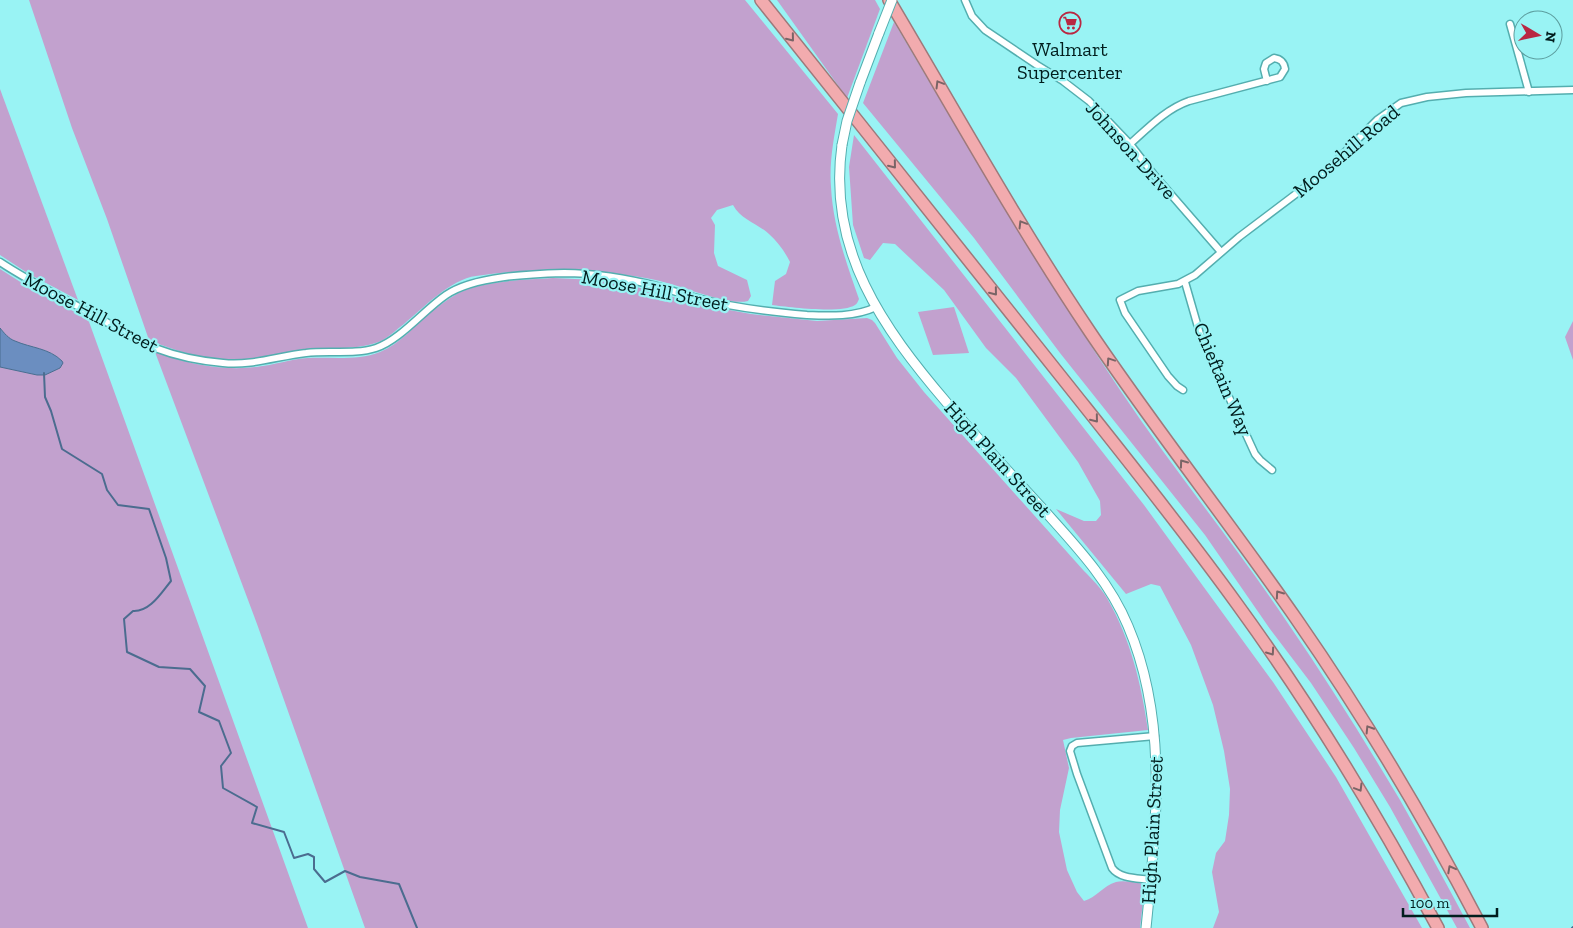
<svg xmlns="http://www.w3.org/2000/svg" width="1573" height="928" viewBox="0 0 1573 928" font-family="'Zilla Slab',serif">
<rect width="100%" height="100%" fill="#99f3f4"/>
<g fill="#c2a1ce">
<path d="M29 0H745L838 114C834 138 829 162 831 187 833 226 846 262 859 299 858 301 857 304 855 305 842 314 788 307 772 305L775 281 786 274 790 262C785 252 778 242 769 234 757 223 741 220 733 205L717 210 711 218 715 225 714 253 718 266 747 280 751 296 748 301C729 306 687 288 667 283 654 279 640 277 626 275 576 267 526 269 476 276 451 279 423 308 404 324 397 329 390 336 383 340 359 351 333 347 308 349 293 350 279 355 264 358 225 365 184 355 149 340L107 219 72 128Z"/>
<polygon points="777,0 875,0 880,9 847,98"/>
<path d="M894 22C967 146 1040 270 1120 390 1173 469 1234 543 1287 622 1327 680 1364 740 1400 800 1424 842 1447 885 1470 928H1457L1390 807 1354 748 1311 683 1270 629 1205 535 1060 353 974 238 863 103Z"/>
<polygon points="0,89 78,300 29,274 0,255"/>
<polygon points="854,135 1144,505 1273,682 1336,777 1422,928 1213,928 1219,912 1212,872 1216,853 1225,841 1229,815 1230,789 1224,751 1213,705 1191,645 1160,586 1151,584 1126,594 1056,509 1084,521 1096,521 1101,515 1100,501 1078,462 1016,378 986,348 944,290 895,244 883,243 870,260 864,258 853,225 849,167"/>
<path d="M0 269 33 290 88 319 308 928H0V367L37 375H45L60 368 62 361C49 348 31 348 15 341 9 339 4 333 0 328Z"/>
<path d="M553 278 597 280 633 286 702 305 751 314 817 321 867 318 872 320 875 323 897 358 924 392 1084 571C1092 579 1101 588 1107 598 1131 640 1141 683 1148 730L1071 738 1063 740 1069 768 1060 810 1059 832 1067 870 1077 892 1084 901C1097 897 1103 886 1116 882 1124 880 1136 883 1145 884L1140 928H365L257 624 155 352C187 364 222 371 256 367 274 365 291 359 308 358 332 357 357 361 380 352 400 344 415 325 431 312 441 305 451 296 463 291 491 280 524 280 553 278Z"/>
<polygon points="954,307 969,353 933,355 918,312"/>
<polygon points="1573,321 1573,360 1565,337"/>
</g>
<path fill="#6b8ec0" stroke="#4b6c8f" d="M0 328C4 333 9 339 15 341 31 348 49 348 62 361L63 363 60 368 45 375H37L0 367Z"/>
<g fill="none" stroke-linecap="round" stroke-linejoin="round">
<g stroke="#4b6c8f" stroke-width="2">
<path d="M44 373 45 397 51 411 62 449 102 474 107 490 118 505 149 509 166 558 171 581C161 593 150 612 133 611L124 619 127 652 159 667 190 669 205 686 199 712 219 721 231 753 221 766 223 788 257 807 252 823 284 832 294 858 308 854 314 857V869L325 882 345 871 360 877 399 884 417 928"/>
<polyline points="1572,928 1573,927"/>
</g>
<g stroke="#54aeaf" stroke-width="9">
<g id="street">
<polyline points="965,0 972,16 985,30 1037,65 1063,81 1089,101 1130,144 1155,176 1221,252"/>
<polyline points="1510,24 1529,92"/>
<path d="M1130 144C1148 128 1166 109 1189 101L1280 77 1285 69C1284 62 1281 59 1274 58L1266 63 1264 69 1267 81"/>
<path d="M0 262C27 280 57 295 85 310 108 322 131 338 155 348 176 356 200 361 223 363 252 366 278 356 306 353 329 350 354 355 376 348 400 340 424 310 446 295 474 276 530 274 564 273 596 273 630 279 661 287 674 291 687 296 701 299 735 308 772 312 807 315 830 316 855 317 876 307"/>
<polyline points="1185,282 1200,334 1255,454 1260,460 1272,470"/>
<polyline points="1183,390 1177,386 1168,376 1125,313 1120,300 1138,291 1178,284 1195,275 1239,237 1325,172 1377,120 1401,103 1427,97 1466,93 1573,90"/>
<path d="M1151 880C1138 878 1120 879 1112 868L1077 774 1070 751 1072 746 1077 743 1155 736"/>
</g>
</g>
<g stroke="#54aeaf" stroke-width="11">
<g id="secondary">
<polyline points="860,83 879,33"/>
<path d="M842 145C827 250 883 328 947 403 978 439 1010 473 1042 508 1075 545 1109 580 1128 626 1169 722 1156 827 1146 928"/>
</g>
</g>
<g stroke="#9e797b" stroke-width="14">
<g id="highway">
<path d="M761 0C863 128 966 256 1067 384 1125 457 1183 529 1237 604 1312 707 1378 816 1438 928"/>
<path d="M889 0C955 111 1018 225 1090 332 1156 430 1229 522 1297 620 1365 718 1426 821 1482 928"/>
</g>
</g>
<use href="#street" stroke="#fff" stroke-width="6"/>
<use href="#secondary" stroke="#fff" stroke-width="9"/>
<use href="#highway" stroke="#f2abae" stroke-width="11"/>
<g stroke="#54aeaf" stroke-width="11" stroke-linecap="butt">
<g id="secondary-bridge">
<polyline points="879,33 892,0"/>
<polyline points="842,145 847,121 860,83"/>
</g>
</g>
<use href="#secondary-bridge" stroke="#fff" stroke-width="9"/>
</g>
<defs><path id="oneway-chevron" d="M-2-3.5L2.5 0L-2 3.5" fill="none" stroke-width="1.6" stroke-linecap="round" stroke-linejoin="round" transform="scale(1.25)"/></defs>
<g stroke="#7a6466">
<use href="#oneway-chevron" transform="translate(791 38) rotate(51)"/>
<use href="#oneway-chevron" transform="translate(939 84) rotate(-121)"/>
<use href="#oneway-chevron" transform="translate(893 165) rotate(51)"/>
<use href="#oneway-chevron" transform="translate(1022 224) rotate(-121)"/>
<use href="#oneway-chevron" transform="translate(994 292) rotate(51)"/>
<use href="#oneway-chevron" transform="translate(1110 361) rotate(-124)"/>
<use href="#oneway-chevron" transform="translate(1095 419) rotate(51)"/>
<use href="#oneway-chevron" transform="translate(1183 463) rotate(-126)"/>
<use href="#oneway-chevron" transform="translate(1279 594) rotate(-125)"/>
<use href="#oneway-chevron" transform="translate(1271 652) rotate(55)"/>
<use href="#oneway-chevron" transform="translate(1369 729) rotate(-122)"/>
<use href="#oneway-chevron" transform="translate(1359 788) rotate(59)"/>
<use href="#oneway-chevron" transform="translate(1451 869) rotate(-118)"/>
</g>
<defs>
<g id="supermarket-ring" transform="scale(1.125)"><circle r="9.5" fill="#99f3f4" stroke="#b92742" stroke-width="1.5"/><path d="M-6-5.5h2.5l.6 2H6L4.5 2H-2.5L-4.4-4H-6ZM-1.5 3.2a1.3 1.3 0 1 0 .1 0ZM3 3.2a1.3 1.3 0 1 0 .1 0Z" fill="#b92742"/></g>
</defs>
<g fill-rule="evenodd">
<use href="#supermarket-ring" x="1070" y="23"/>
</g>
<g text-anchor="middle" stroke-width="4.5" stroke-linejoin="round" paint-order="stroke">
<g font-size="20" fill="#011d1d" stroke="#99f3f4">
<text x="1070" y="56">Walmart<tspan x="1070" dy="23">Supercenter</tspan></text>
</g>
<g font-size="20" fill="#011d1d" stroke="#99f3f4">
<text transform="translate(1131 150) rotate(48)" y="7">Johnson Drive</text>
<text transform="translate(1346 151) rotate(-40)" y="7">Moosehill Road</text>
<text transform="translate(655 290) rotate(11)" y="7">Moose Hill Street</text>
<text transform="translate(91 312) rotate(28)" y="7">Moose Hill Street</text>
<text transform="translate(1223 379) rotate(67)" y="7">Chieftain Way</text>
<text transform="translate(998 459) rotate(48)" y="7">High Plain Street</text>
<text transform="translate(1152 830) rotate(-87)" y="7">High Plain Street</text>
</g>
</g>
<g transform="translate(1538 35) rotate(99)"><circle r="24" fill="#99f3f4" stroke="#5c9d9e"/>
<path d="M0-4L9 19L0 12L-9 19Z" fill="#b92742"/>
<text y="-8" font-size="14" font-weight="bold" text-anchor="middle" fill="#011d1d">N</text>
</g>
<path d="M1403 908v8h94v-8" fill="none" stroke="#011d1d" stroke-width="2.5"/>
<text x="1410" y="908" font-size="15" fill="#011d1d" stroke="#99f3f4" stroke-width="4" paint-order="stroke">100 m</text>
</svg>
